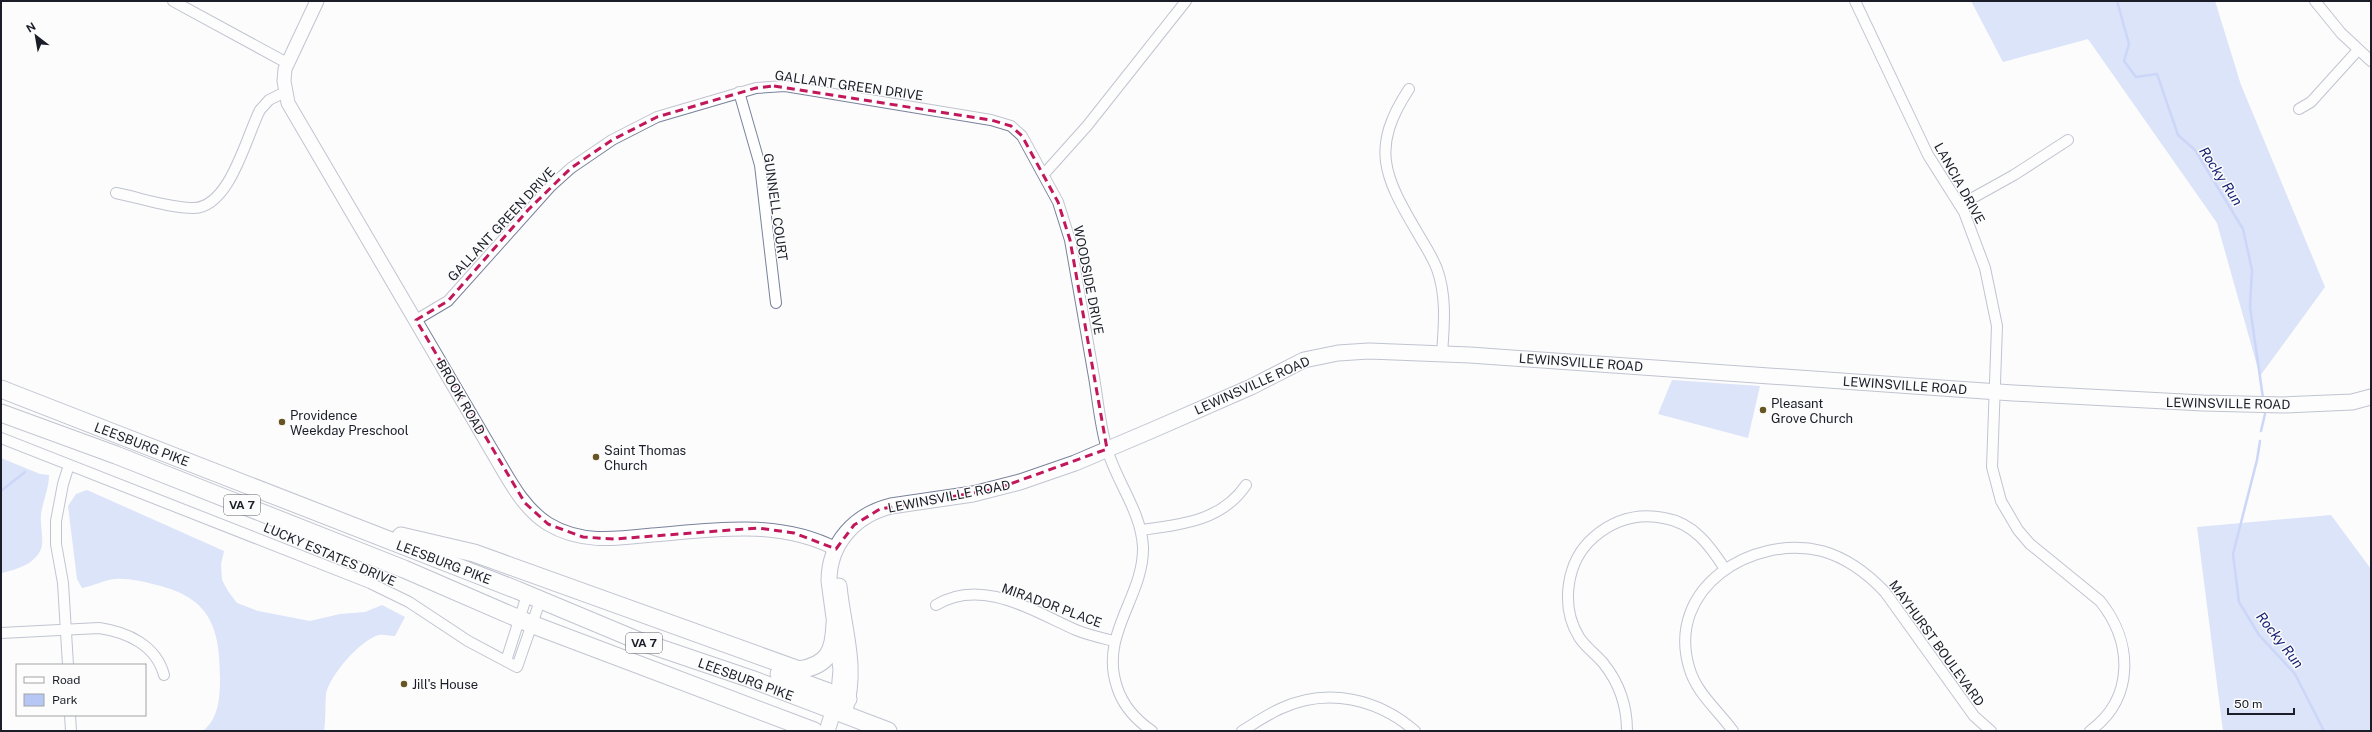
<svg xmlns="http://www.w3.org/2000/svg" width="2372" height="732" viewBox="0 0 2372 732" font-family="'Public Sans',sans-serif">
<rect width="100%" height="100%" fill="#fcfcfc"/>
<g fill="#b6c7f6">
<polygon points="1971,1 2215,1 2241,85 2325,287 2260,376 2217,223 2088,39 2003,62"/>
<polygon points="1672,380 1760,386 1748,438 1658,414"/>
<path d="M1 458 40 474 49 475C49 488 43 501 41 514 40 524 43 535 42 545 39 563 16 570 1 573Z"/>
<path d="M87 490 224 551 221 564 222 580 228 591 237 603 258 611 310 621 340 614 365 612 382 605 405 617 395 636C390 636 384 634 379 635 361 639 329 676 326 694 325 706 326 718 324 731H203C219 718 220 697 220 678 220 627 210 598 157 585 144 582 129 578 115 579 104 580 93 586 82 588L77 579 68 506 76 494Z"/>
<polygon points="2331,515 2371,569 2371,731 2223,731 2197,527"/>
</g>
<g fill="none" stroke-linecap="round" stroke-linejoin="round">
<g stroke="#92aaf4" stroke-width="2.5">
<polyline points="2117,1 2129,44 2124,61 2136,77 2157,74 2178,135 2195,150 2243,229 2252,270 2250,307 2263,398"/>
<polyline points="2261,431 2265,414"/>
<polyline points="2260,441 2257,460 2233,554 2239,602 2259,635 2295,674 2324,731"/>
<polyline points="1,491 25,472"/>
</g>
<g stroke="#79829c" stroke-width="12">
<g id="minor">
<polyline points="173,1 287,63"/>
<path d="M1855 1 1928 155 1964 212 1985 268 1997 326 1992 467 2001 501 2018 530 2030 544 2100 601C2133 642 2135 698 2090 731"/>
<polyline points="2315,1 2341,33 2371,61"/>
<path d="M1409 89C1370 148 1384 176 1417 232 1424 244 1432 256 1437 269 1447 297 1444 325 1442 354"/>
<polyline points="739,92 760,165 776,303"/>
<polyline points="2299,109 2311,102 2358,50"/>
<polyline points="1044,174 1087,126 1186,1"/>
<path d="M116 193C141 198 169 208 194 208 230 207 246 137 260 110L269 100 285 92"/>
<polyline points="1960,205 2014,175 2068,140"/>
<path d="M416 320 448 301 551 186 571 168 612 140 657 117 756 88 785 86 991 120 1011 126 1022 136 1058 202 1070 240C1078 286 1086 332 1094 377 1098 401 1100 426 1107 449 1117 483 1141 511 1143 547 1144 597 1099 634 1117 687 1123 706 1136 720 1152 731"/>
<polyline points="1,438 370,583 409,602 468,641 517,667 540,601"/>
<path d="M1141 530C1180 525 1222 521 1246 485"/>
<path d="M936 605C981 577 1033 611 1076 630 1088 635 1102 638 1114 641"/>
<path d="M1 633 99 628C127 632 156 645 164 675"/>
<polyline points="506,661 527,595"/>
<polyline points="68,665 63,583 56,544 56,521 63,484 69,465"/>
<polyline points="70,715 71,731"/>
<path d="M1242 731C1255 723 1268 714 1282 708 1328 687 1378 699 1415 731"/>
<path d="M1627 731C1627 706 1619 683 1604 664 1596 654 1586 648 1579 637 1560 606 1566 561 1594 537 1614 520 1638 513 1664 518 1694 523 1710 546 1725 569"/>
<path d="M1733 731C1717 709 1696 693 1689 667 1666 588 1752 534 1822 551 1847 558 1867 573 1885 592L1974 716 1991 731"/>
</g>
</g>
<g stroke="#79829c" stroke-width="15">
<path id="tertiary" d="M317 1 285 69 284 81 288 103 496 458C510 482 524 509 548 524 581 544 616 539 652 535 714 530 778 519 836 549"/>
</g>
<g stroke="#79829c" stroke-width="17">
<g id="secondary">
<path d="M839 586C843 628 858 667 845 710"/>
<path d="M827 731 839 693 841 669 829 581C829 543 855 515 891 506L973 494 1020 482 1075 463 1155 429 1251 387 1304 360 1338 353 1369 351 1470 355 2013 393 2203 403 2283 405 2352 402 2371 397"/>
</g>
</g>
<g stroke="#79829c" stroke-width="19">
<g id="trunk">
<polyline points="1,389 517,590 639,641 751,679 888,731"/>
<polyline points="1,413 116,455 404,569 531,624 814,731"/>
<path d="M401 536 474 553 799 670C829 665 834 651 835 623"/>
<polyline points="779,674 848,699"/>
</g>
</g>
<use href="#minor" stroke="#fff" stroke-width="10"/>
<use href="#tertiary" stroke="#fff" stroke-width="13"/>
<use href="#secondary" stroke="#fff" stroke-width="15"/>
<use href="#trunk" stroke="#fff" stroke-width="17"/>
</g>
<path d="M0 0H2372V732H0ZM774 86 991 120 1011 126 1022 136 1058 202 1070 240 1107 449 996 489 880 509 854 525 836 549 794 533 758 528 614 539 583 537 548 524 525 503 416 320 448 301 528 210 571 168 612 140 657 117 756 88Z" fill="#fcfcfc" fill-opacity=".55" fill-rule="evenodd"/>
<path fill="none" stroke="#c2185b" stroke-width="3" stroke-dasharray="8 5" stroke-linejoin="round" d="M774 86 991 120 1011 126 1022 136 1058 202 1070 240 1107 449 996 489 880 509 854 525 836 549 794 533 758 528 614 539 583 537 548 524 525 503 416 320 448 301 528 210 571 168 612 140 657 117 756 88Z"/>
<g fill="#675623" stroke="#fcfcfc" stroke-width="1.5">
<circle cx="1763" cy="410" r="4"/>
<circle cx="282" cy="422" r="4"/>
<circle cx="596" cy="457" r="4"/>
<circle cx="404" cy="684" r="4"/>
</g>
<g text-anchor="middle" stroke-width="3" stroke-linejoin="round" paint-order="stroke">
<g fill="#fcfcfc" stroke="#5e6168" stroke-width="1">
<rect x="224" y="495" width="36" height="20" rx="3"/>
<rect x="626" y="633" width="36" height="20" rx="3"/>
</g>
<g font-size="12" font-weight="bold" fill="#1b1e29">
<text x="242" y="509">VA 7</text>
<text x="644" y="647">VA 7</text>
</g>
<g font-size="13" fill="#1b1e29" stroke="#fcfcfc">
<text transform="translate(849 85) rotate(8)" y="5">GALLANT GREEN DRIVE</text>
<text transform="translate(1960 183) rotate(61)" y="5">LANCIA DRIVE</text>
<text transform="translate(776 207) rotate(82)" y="5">GUNNELL COURT</text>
<text transform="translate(501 224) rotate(-47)" y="5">GALLANT GREEN DRIVE</text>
<text transform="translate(1089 280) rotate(79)" y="5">WOODSIDE DRIVE</text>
<text transform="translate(1581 362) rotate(4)" y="5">LEWINSVILLE ROAD</text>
<text transform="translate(1252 385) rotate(-24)" y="5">LEWINSVILLE ROAD</text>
<text transform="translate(1905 385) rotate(4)" y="5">LEWINSVILLE ROAD</text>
<text transform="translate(461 397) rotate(60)" y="5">BROOK ROAD</text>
<text transform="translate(2228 403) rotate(1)" y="5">LEWINSVILLE ROAD</text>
<text transform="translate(142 444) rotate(21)" y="5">LEESBURG PIKE</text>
<text transform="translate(949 496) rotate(-11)" y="5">LEWINSVILLE ROAD</text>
<text transform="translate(330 554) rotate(23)" y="5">LUCKY ESTATES DRIVE</text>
<text transform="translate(444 562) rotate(21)" y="5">LEESBURG PIKE</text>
<text transform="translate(1052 605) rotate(20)" y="5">MIRADOR PLACE</text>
<text transform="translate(1937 643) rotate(54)" y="5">MAYHURST BOULEVARD</text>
<text transform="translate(746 679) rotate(20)" y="5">LEESBURG PIKE</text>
</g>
<g font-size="13" fill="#1b1e29" stroke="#fcfcfc" text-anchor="start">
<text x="1771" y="408">Pleasant<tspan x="1771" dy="15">Grove Church</tspan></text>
<text x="290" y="420">Providence<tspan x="290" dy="15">Weekday Preschool</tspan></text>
<text x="604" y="455">Saint Thomas<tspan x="604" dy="15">Church</tspan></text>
<text x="412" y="689">Jill's House</text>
</g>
<g font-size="14" font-style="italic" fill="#172275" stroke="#fcfcfc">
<text transform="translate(2221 176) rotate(57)" y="5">Rocky Run</text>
<text transform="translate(2280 640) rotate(52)" y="5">Rocky Run</text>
</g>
</g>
<rect width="2372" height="732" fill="none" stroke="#1b1e29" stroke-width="4"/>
<rect x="16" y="664" width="130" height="52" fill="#fcfcfc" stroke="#a2a3a8"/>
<rect x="24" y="677" width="20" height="6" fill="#ffffff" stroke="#a2a3a8"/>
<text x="52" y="684" font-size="12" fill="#1b1e29">Road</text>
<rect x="24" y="694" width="20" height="12" fill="#b6c7f6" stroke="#a2a3a8"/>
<text x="52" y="704" font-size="12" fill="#1b1e29">Park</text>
<g transform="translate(36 36) rotate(329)" stroke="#fcfcfc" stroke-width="3" paint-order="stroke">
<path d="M0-3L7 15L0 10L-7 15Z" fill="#1b1e29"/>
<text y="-6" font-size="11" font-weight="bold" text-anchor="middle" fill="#1b1e29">N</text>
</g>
<path d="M2228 708v6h66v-6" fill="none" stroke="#1b1e29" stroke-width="2"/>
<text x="2234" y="708" font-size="12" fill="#1b1e29" stroke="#fcfcfc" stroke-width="3" paint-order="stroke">50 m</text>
</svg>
